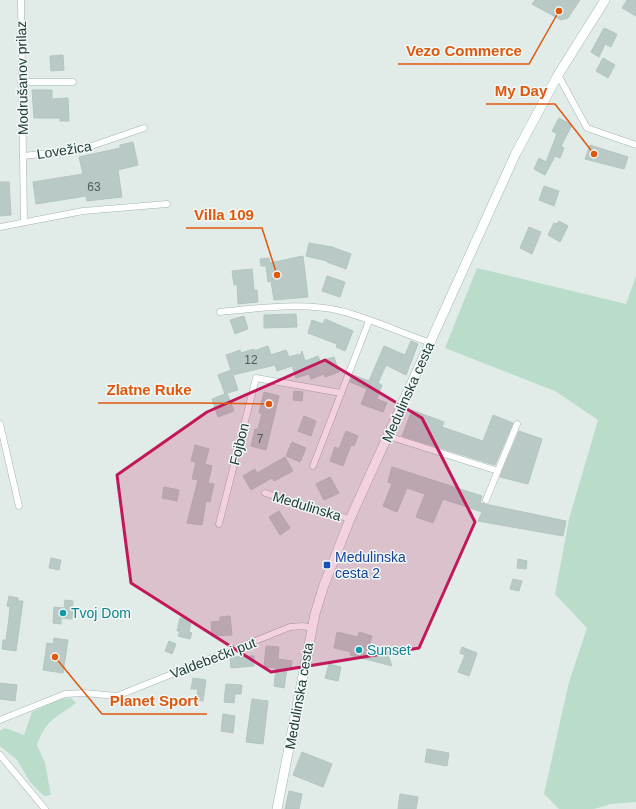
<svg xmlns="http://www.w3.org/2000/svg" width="636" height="809" viewBox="0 0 636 809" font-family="Arial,sans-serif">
<rect width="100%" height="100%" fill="#e1ece9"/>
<g fill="#b9ddca">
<polygon points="477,268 626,304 636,276 636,802 611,804 594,809 559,809 544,794 569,682 587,628 555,594 569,519 598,420 555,391 445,348"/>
<path d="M71 698 76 703C55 719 47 718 37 745L45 763 51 795 44 796 30 782 17 760 0 746V731L5 728 24 735 32 712 60 699Z"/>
</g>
<g fill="#b9c9c6" stroke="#b3c5c1">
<polygon points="535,0 580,0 568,18 561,20 532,4"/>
<polygon points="627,0 636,0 636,16 622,8"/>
<polygon points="604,28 617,34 611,47 605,44 599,57 591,52"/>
<polygon points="63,55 64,70 51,71 50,56"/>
<polygon points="603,58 615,65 608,78 596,71"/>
<polygon points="32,90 52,90 52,99 68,98 69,121 60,121 60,118 34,118"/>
<polygon points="559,118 572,125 561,146 564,148 560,158 555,156 545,175 534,169 539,158 546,162 557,134 552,131"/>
<polygon points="133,142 138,165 118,170 122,197 87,201 86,196 36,204 33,182 83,174 79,157 120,148 120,145"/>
<polygon points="590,145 628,157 624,169 585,159"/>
<polygon points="0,182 9,182 11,215 0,216"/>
<polygon points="544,186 559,191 554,206 539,200"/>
<polygon points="559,221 568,226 560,242 548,235 554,223 557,224"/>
<polygon points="529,227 541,232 532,254 520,248"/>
<polygon points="309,243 332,247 351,254 346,269 327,262 327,261 306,256"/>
<polygon points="303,256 308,297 274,300 271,281 268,282 266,266 261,266 260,259 269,258 270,263"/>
<polygon points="252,269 254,290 257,290 258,302 238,304 237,284 234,285 232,271"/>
<polygon points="327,276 345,282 340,297 322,291"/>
<polygon points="296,314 297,327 264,328 264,315"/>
<polygon points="244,316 248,329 235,334 230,320"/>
<polygon points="325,319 353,331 345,351 336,347 337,344 308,333 312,320 323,324"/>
<polygon points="411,341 418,344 406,375 386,365 378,383 382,385 377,399 387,403 383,412 361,404 367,389 350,382 353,375 369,381 384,346 405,355"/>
<polygon points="268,346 271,355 286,350 289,357 299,354 299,358 302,351 305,361 318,356 320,361 334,357 339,372 325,377 324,374 311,379 309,374 296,378 292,366 277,371 275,365 233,375 238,390 227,393 234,411 218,417 212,399 225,394 218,375 231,370 226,355 240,350 241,353 254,349 254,351"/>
<polygon points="294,391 303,392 302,401 293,400"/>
<polygon points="264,392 279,396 266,450 251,446 255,429 258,429 262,413 259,413"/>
<polygon points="412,410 444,422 442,427 483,441 493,415 513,423 495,465 402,436"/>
<polygon points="304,416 316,421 311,436 298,431"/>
<polygon points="346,431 358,436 354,446 351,445 343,466 330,461 335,447 339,449"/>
<polygon points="519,431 542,439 528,484 500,477"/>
<polygon points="292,442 306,448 300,462 286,456"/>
<polygon points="195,445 209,449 205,464 212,466 208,483 214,484 210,502 206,501 202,525 187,523 198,480 192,479 196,462 191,461"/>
<polygon points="285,457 293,471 274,481 272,478 251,490 243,476 255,469 257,473"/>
<polygon points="392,467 482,496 480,503 566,521 563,536 478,521 482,512 443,499 433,523 416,517 425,494 407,488 397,512 383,506 392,484 388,482"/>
<polygon points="330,477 339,493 324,500 316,484"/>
<polygon points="164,487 179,490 177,501 162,498"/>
<polygon points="279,511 290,528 280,535 269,517"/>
<polygon points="51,558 61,560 59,570 49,568"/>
<polygon points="518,559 527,561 526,569 517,568"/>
<polygon points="513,579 522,581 519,591 510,589"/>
<polygon points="9,596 18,598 18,601 23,601 16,651 2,649 3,640 6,640 9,618 10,607 7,606"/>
<polygon points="65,600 73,601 72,619 61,618 61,624 53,623 54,607 64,608"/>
<polygon points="230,616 232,635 212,636 211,622 220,621 220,617"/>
<polygon points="180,618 191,620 189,632 192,633 190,639 178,636 180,631 177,631"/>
<polygon points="337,632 358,637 359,632 372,636 370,643 378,652 388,655 392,666 350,655 351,652 334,648"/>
<polygon points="54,638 68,640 63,673 43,670 47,643 53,644"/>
<polygon points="169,641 176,644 172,654 165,651"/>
<polygon points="266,646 279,647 278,659 292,661 291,670 287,669 284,688 274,686 276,668 264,667"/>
<polygon points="462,647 477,653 469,676 458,672 465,655 460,653"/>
<polygon points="254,656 254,666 231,668 230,657"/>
<polygon points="329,664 341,667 338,681 325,678"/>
<polygon points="193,678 206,680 203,701 196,700 198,689 191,689"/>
<polygon points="0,683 17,685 15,701 0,699"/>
<polygon points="226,684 242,685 241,694 235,694 234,703 224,702"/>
<polygon points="252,699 268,701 263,744 246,742"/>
<polygon points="223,714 235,716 233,733 221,731"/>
<polygon points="427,749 449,753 447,766 425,762"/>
<polygon points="302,752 332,764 323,787 293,775"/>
<polygon points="289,791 302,794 299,809 285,809"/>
<polygon points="400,794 418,797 416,809 398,809"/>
</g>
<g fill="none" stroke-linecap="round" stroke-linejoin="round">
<g stroke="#a4b4b1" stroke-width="7">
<g id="minor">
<polyline points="21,0 23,156"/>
<polyline points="558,75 587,128 636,145"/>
<polyline points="21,82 73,82"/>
<polyline points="24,222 23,156 80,150 144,128"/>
<polyline points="0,227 83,211 167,204"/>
<path d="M220 312C258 308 304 302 341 311 372 319 401 333 431 343"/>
<polyline points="0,424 19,506"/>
<polyline points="388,436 498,471"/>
<polyline points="313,466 369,321"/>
<polyline points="265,493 350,519"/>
<polyline points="486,500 517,424"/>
<polyline points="219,524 256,378 341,393"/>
<polyline points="0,720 65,694 84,693 117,696 290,627 303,626 312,628"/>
<polyline points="0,755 45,809"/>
</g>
</g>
<g stroke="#9fb8b4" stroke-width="10">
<polyline id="secondary" points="277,809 315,614 324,585 350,519 516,153 558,75 605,0"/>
</g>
<use href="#minor" stroke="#fff" stroke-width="6"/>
<use href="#secondary" stroke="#fff" stroke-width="9"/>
</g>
<path fill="#c2185b" fill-opacity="0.2" stroke="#c2185b" stroke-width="3" stroke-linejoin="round" d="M325 360 422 418 475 522 419 648 271 672 131 583 117 475 207 412Z"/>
<rect fill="#1a4fb4" stroke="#f1f8f6" stroke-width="1.5" x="323" y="561" width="8" height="8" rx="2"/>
<g fill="#0f9aa8" stroke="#f1f8f6" stroke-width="1.5">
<circle cx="63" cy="613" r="4"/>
<circle cx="359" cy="650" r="4"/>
</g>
<g text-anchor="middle" stroke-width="3" stroke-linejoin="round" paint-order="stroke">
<g font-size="12" fill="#47605e">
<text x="94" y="191">63</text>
<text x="251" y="364">12</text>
<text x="260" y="443">7</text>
</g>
<g font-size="14" fill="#213d3b" stroke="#f1f8f6">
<text transform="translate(22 78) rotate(-91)" y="5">Modrušanov prilaz</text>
<text transform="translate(64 150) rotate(-9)" y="5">Lovežica</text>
<text transform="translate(408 392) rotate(-66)" y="5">Medulinska cesta</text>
<text transform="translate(239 444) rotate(-76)" y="5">Fojbon</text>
<text transform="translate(307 506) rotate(17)" y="5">Medulinska</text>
<text transform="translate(213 658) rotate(-21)" y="5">Valdebečki put</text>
<text transform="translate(299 696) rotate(-80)" y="5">Medulinska cesta</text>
</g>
<g font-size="14" fill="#164399" stroke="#f1f8f6" text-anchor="start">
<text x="335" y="562">Medulinska<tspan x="335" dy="16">cesta 2</tspan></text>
</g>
<g font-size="14" fill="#0d838f" stroke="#f1f8f6" text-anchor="start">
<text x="71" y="618">Tvoj Dom</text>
<text x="367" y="655">Sunset</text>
</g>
</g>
<path fill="none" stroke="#de580e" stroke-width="1.5" d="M559 11L529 64H398M594 154L555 104H486M277 275L262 228H186M269 404L200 403H98M55 657L102 714H207"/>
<g fill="#de580e" stroke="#f1f8f6" stroke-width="1.5">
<circle cx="559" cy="11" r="4"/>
<circle cx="594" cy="154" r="4"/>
<circle cx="277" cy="275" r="4"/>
<circle cx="269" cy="404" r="4"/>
<circle cx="55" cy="657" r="4"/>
</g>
<g font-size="15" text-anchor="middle" font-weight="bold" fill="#de580e" stroke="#f1f8f6" stroke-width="3" stroke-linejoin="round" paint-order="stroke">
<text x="464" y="56">Vezo Commerce</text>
<text x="521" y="96">My Day</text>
<text x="224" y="220">Villa 109</text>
<text x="149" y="395">Zlatne Ruke</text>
<text x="154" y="706">Planet Sport</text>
</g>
</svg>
